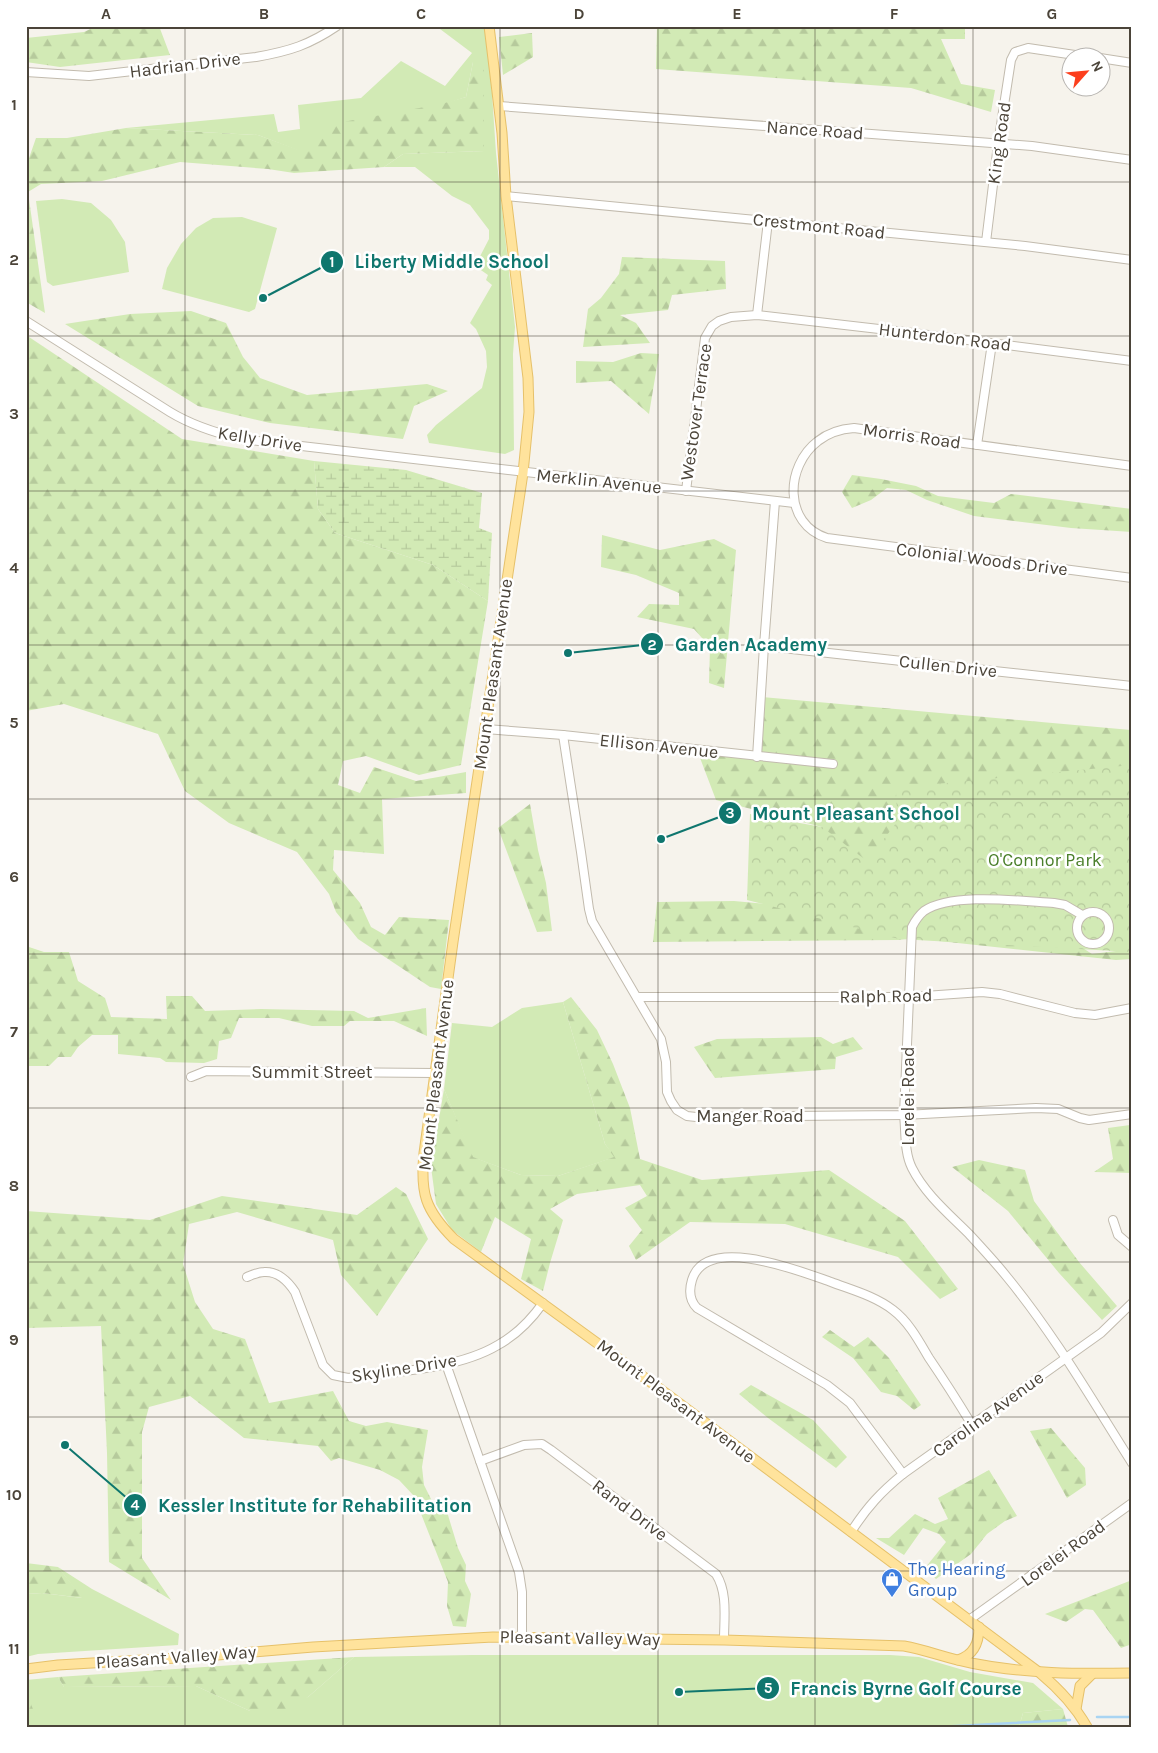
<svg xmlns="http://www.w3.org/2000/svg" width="1158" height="1753" viewBox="0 0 1158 1753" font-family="Karla,sans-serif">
<defs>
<pattern id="forest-firs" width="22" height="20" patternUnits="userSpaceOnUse" patternTransform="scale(1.25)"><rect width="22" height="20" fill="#d2eab5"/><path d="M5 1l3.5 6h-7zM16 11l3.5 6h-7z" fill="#b6ca9c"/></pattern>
<pattern id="wetland-marsh" width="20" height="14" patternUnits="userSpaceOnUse" patternTransform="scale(1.25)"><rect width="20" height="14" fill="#d2eab5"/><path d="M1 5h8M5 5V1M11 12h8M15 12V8" fill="none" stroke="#b6ca9c"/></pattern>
<pattern id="park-crowns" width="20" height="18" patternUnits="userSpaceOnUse" patternTransform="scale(1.25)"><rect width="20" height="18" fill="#d2eab5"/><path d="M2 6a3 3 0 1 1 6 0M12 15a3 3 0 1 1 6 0" fill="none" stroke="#b6ca9c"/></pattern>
</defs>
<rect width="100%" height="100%" fill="#f6f3ec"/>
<g fill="#d2eab5">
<polygon points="436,26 485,26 490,64 496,153 515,327 513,354 514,450 505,454 429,443 427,435 436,425 482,388 487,367 486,351 476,329 470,323 492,285 486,280 488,275 475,266 489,239 489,230 470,205 452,196 415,167 384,167 403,154 484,151 473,62 466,97 300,151 258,135 126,128 274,114 278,132 300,129 298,105 361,98 401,61 445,86 472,53"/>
<polygon points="62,199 91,203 111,220 125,242 129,272 53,286 47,282 36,201"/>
<polygon points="242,217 277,228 255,309 249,312 162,289 167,268 181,244 196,228 213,218"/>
<polygon points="563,1002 605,1144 615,1157 558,1176 521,1175 472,1157 444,1089 452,1023 492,1027 522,1008"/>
<polygon points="58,1567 92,1589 179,1634 178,1645 38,1654 26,1657 26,1594 42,1593 82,1598"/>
<polygon points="472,1655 890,1655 919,1657 970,1672 1033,1683 1063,1709 1023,1713 1019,1727 26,1727 26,1680 58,1677 64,1687 196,1686 250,1711 308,1697 354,1657"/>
</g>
<g fill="url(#forest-firs)">
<polygon points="97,26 159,26 170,55 60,67 26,62 26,38 84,32"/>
<polygon points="657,26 965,26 965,39 941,39 961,84 995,90 991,112 911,88 656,69"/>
<polygon points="532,33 533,57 503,75 499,37"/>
<polygon points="484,60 484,151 403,154 384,167 294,173 268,169 180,162 102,181 41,184 28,192 45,313 26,302 26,162 28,161 36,138 67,138 126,128 258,135 299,150 321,126 441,104 466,97 473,62"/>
<polygon points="622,257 725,261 726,289 672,295 668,310 620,315 636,323 650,343 583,347 588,309 601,298 619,274"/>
<polygon points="191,311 226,323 243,357 260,378 307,395 427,384 448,391 414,406 403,439 270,423 198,406 65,324 130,314"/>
<polygon points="26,335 182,439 314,461 318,509 335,533 433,565 488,601 461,765 419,775 366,756 343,761 338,785 360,793 374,767 416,781 466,772 466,793 382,799 384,854 334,850 333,870 360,903 371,927 385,935 399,917 449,920 441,989 430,987 358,939 336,912 329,894 297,852 229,823 185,791 158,734 64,704 26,711"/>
<polygon points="641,353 659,354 649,414 611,381 576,383 576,361 613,362"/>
<polygon points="852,475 881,479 916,486 938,496 994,503 1011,494 1132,509 1132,532 1071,528 974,516 927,500 906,490 887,488 871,500 852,508 842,492"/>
<polygon points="602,535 660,550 714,539 736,550 724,688 709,683 710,647 694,629 637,617 649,604 679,605 679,593 636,575 601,567"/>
<polygon points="762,697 1131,730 1132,785 1066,937 1092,954 1132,949 1132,959 1116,960 911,938 899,940 653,942 657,902 734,901 848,911 822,827 716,800 697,750 757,756"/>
<polygon points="530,804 538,850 546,883 552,931 537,932 498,828"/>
<polygon points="26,946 44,952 69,952 78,981 105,998 111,1017 167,1019 166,996 192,996 205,1011 261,1009 354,1011 368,1018 426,1008 427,1036 394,1021 350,1021 344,1026 312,1026 279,1018 239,1018 231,1038 219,1041 217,1059 204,1063 166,1062 160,1058 118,1054 118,1035 92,1035 78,1047 71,1057 58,1057 49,1066 26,1066"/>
<polygon points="571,997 597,1030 613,1064 630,1108 640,1159 702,1180 829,1170 905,1221 958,1289 940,1299 898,1257 785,1224 690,1222 636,1260 629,1246 642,1230 625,1208 647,1196 640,1185 577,1194 550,1209 563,1220 550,1263 543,1291 521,1279 531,1239 495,1217 481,1252 452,1230 436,1204 431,1167 444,1089 473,1157 521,1175 558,1176 614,1157 605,1144 563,1002"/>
<polygon points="821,1037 833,1044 853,1037 863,1049 836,1057 835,1069 715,1078 694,1047 717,1039"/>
<polygon points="1130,1125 1132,1129 1132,1173 1094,1172 1113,1159 1108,1128"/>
<polygon points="979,1160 1025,1170 1034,1201 1079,1262 1117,1306 1102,1320 1059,1273 1008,1211 952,1167"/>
<polygon points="396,1187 406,1194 428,1239 377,1316 341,1275 333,1240 237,1212 189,1224 183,1264 195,1302 213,1329 245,1339 269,1403 333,1391 349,1421 366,1426 387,1422 428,1430 422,1467 424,1485 434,1505 444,1502 458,1548 466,1565 465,1581 471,1594 466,1627 453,1626 447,1606 448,1582 414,1496 399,1480 380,1470 339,1458 331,1461 318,1446 244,1438 190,1396 149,1407 142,1432 142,1558 171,1600 109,1562 107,1453 101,1326 26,1328 26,1211 150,1220 222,1196 357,1215"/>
<polygon points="830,1330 854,1347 868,1337 889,1358 921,1405 914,1410 897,1396 881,1392 853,1358 822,1337"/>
<polygon points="751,1385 813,1420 847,1457 836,1468 768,1418 739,1394"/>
<polygon points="1051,1428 1085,1468 1086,1485 1067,1498 1030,1431"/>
<polygon points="989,1470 1017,1516 1005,1521 987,1534 971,1554 936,1579 925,1568 946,1542 939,1534 923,1528 904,1555 876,1538 889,1538 915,1514 935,1524 948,1519 938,1498"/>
<polygon points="26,1563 58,1567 83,1598 42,1593 26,1594"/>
<polygon points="1132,1580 1132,1644 1121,1648 1093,1610 1085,1609 1066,1622 1045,1614"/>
<polygon points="354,1657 308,1697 283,1712 250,1711 196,1686 64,1687 58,1677"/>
<polygon points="26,1692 27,1692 39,1727 26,1727"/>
<polygon points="1063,1709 1068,1727 1019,1727 1023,1713"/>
</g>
<polygon fill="url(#wetland-marsh)" points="314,461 406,470 482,493 479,528 492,533 488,601 433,565 335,533 318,509"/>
<polygon fill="url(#park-crowns)" points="1132,765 1132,952 899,939 747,900 750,814 822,827 867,861 897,822 896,788"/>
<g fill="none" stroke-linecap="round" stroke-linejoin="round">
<g stroke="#a9d4f2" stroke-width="2.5">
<polyline points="1097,1717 1132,1717"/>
<polyline points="937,1727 1070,1720"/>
</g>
<g stroke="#c2bbae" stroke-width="10">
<g id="minor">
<polyline points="1100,58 1132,63"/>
<path d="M26 72 89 76 256 57C290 51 309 45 337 26"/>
<polyline points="499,106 1032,146 1132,160"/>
<polyline points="506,196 1025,246 1132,260"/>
<polyline points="986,242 998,144 1011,60 1015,52 1028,48 1095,58"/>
<polyline points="757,315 768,221"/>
<path d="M26 321 170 412C193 426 216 433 241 439L794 503"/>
<polyline points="977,445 992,343"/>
<path d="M1132 466 854 428C841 429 828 433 818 441 785 466 783 524 827 538L1132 578"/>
<polyline points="686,491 705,338 712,326 719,321 731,317 757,315 905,332 1132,361"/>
<polyline points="764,646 1132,686"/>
<polyline points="486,729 563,735 833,764"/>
<polyline points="563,735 581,852 589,909 592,921 661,1039 666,1062 667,1092 671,1101 677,1110 687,1116 696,1117 904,1115 1036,1108 1058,1109 1080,1118 1089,1120 1132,1114"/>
<polyline points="757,757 764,646 775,501"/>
<circle cx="1093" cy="928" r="16"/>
<path d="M1082 915 1065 905 1054 903C1020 901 952 892 924 911 918 916 915 921 912 927L904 1115C906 1132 904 1152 912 1168 925 1194 949 1214 969 1234 982 1248 995 1262 1007 1277 1054 1334 1092 1400 1132 1463"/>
<polyline points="637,997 910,997 982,992 1000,994 1075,1013 1095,1015 1132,1008"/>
<polyline points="191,1077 206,1071 435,1073"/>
<polyline points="1113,1220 1118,1235 1132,1247"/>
<path d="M247 1277C252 1275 258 1272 264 1272 277 1271 288 1281 295 1292L323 1365 333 1375 348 1378C394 1372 458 1369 498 1345 516 1335 531 1320 543 1303"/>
<polyline points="446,1364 519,1572 522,1592 522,1636"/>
<path d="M480 1461 524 1445 542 1444 551 1450 716 1574C728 1593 724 1618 724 1640"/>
<path d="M903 1474 850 1403 827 1385 697 1308C689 1300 689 1290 692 1280 706 1233 802 1272 831 1282 852 1290 875 1296 893 1310 909 1322 919 1341 929 1358 944 1380 958 1402 972 1425"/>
<path d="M851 1532C867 1507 881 1492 903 1474L1101 1333 1132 1303"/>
<polyline points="969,1620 1132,1503"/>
</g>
</g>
<g stroke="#e6c16a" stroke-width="11">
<g id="major">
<path d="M489 26 502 133 506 196 528 378 529 412 523 473 453 942 424 1153C420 1193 425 1210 454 1239L656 1386 1040 1673C1058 1688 1075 1706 1087 1727"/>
<path d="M958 1660C974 1655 979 1643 979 1627"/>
<path d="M26 1669 58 1665 194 1657 313 1647 493 1637 724 1640 904 1646C927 1650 948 1659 971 1663 1025 1674 1078 1674 1132 1673"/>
<polyline points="1076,1709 1080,1686 1092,1674"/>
</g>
</g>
<use href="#minor" stroke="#fff" stroke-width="8"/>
<use href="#major" stroke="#ffe39c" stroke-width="9"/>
</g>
<path fill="none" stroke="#4b4439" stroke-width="1" stroke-opacity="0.55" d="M185 26V1727M343 26V1727M500 26V1727M658 26V1727M815 26V1727M973 26V1727M26 182H1132M26 336H1132M26 491H1132M26 645H1132M26 799H1132M26 954H1132M26 1108H1132M26 1262H1132M26 1417H1132M26 1571H1132"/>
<defs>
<g id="shop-pin" transform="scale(1.125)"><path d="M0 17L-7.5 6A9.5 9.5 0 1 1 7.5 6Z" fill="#3f7fe0" stroke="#fff"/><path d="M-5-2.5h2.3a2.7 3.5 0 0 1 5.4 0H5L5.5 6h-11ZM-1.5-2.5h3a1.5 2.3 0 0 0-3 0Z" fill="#fff"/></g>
</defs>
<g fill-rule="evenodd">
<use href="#shop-pin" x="892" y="1579"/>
</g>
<g text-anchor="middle" stroke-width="5" stroke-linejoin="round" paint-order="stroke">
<g font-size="18" fill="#4b4439" stroke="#fff">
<text transform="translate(185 65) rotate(-7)" y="6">Hadrian Drive</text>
<text transform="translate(815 130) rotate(4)" y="6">Nance Road</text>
<text transform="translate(999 143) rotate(-82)" y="6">King Road</text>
<text transform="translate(819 226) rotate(6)" y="6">Crestmont Road</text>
<text transform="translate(945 337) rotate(7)" y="6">Hunterdon Road</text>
<text transform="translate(696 412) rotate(-82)" y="6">Westover Terrace</text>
<text transform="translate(912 436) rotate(8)" y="6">Morris Road</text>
<text transform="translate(260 439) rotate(9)" y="6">Kelly Drive</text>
<text transform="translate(599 481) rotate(6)" y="6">Merklin Avenue</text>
<text transform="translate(982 559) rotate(7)" y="6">Colonial Woods Drive</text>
<text transform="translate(948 666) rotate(6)" y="6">Cullen Drive</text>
<text transform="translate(493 674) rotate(-82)" y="6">Mount Pleasant Avenue</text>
<text transform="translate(659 746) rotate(6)" y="6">Ellison Avenue</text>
<text transform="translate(886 996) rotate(-1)" y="6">Ralph Road</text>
<text x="312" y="1078">Summit Street</text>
<text transform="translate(436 1075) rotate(-83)" y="6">Mount Pleasant Avenue</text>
<text transform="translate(908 1096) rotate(-90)" y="6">Lorelei Road</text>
<text x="750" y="1122">Manger Road</text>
<text transform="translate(404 1368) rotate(-9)" y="6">Skyline Drive</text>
<text transform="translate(676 1401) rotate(37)" y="6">Mount Pleasant Avenue</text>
<text transform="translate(988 1414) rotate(-36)" y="6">Carolina Avenue</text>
<text transform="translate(630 1510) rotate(37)" y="6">Rand Drive</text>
<text transform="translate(1063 1553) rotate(-36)" y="6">Lorelei Road</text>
<text transform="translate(580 1638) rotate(1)" y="6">Pleasant Valley Way</text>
<text transform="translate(176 1657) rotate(-4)" y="6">Pleasant Valley Way</text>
</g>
<g font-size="18" fill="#4a7f2a" stroke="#fff">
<text x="1045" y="866">O'Connor Park</text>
</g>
<g font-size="18" fill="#366cbe" stroke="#fff" text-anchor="start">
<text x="908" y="1575">The Hearing<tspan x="908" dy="21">Group</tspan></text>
</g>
</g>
<path fill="none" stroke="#0f766e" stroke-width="2" d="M263 298L332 262M568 653L652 644M661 839L730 813M65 1445L135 1505M679 1692L768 1688"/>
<g fill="#0f766e" stroke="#fff" stroke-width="2">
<circle cx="263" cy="298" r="5"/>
<circle cx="568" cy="653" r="5"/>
<circle cx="661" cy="839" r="5"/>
<circle cx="65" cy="1445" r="5"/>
<circle cx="679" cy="1692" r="5"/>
<circle cx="332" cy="262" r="12"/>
<circle cx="652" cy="644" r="12"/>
<circle cx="730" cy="813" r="12"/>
<circle cx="135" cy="1505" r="12"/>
<circle cx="768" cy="1688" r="12"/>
</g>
<g font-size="15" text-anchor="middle" font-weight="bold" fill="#fff">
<text x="332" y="267">1</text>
<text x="652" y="650">2</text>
<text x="730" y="818">3</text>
<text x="135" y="1510">4</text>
<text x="768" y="1693">5</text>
</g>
<g font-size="19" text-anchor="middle" font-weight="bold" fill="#0f766e" stroke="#fff" stroke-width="5" stroke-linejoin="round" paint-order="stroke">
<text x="452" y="268">Liberty Middle School</text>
<text x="751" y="651">Garden Academy</text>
<text x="856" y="820">Mount Pleasant School</text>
<text x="315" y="1512">Kessler Institute for Rehabilitation</text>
<text x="906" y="1695">Francis Byrne Golf Course</text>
</g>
<rect width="1158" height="1753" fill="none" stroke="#ffffff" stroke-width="55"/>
<g transform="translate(1086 72) rotate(63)"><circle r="24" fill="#ffffff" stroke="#b7b4b0"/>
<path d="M0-4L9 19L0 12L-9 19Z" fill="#fc3f1d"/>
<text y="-8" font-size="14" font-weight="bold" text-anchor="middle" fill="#4b4439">N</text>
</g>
<rect x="28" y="28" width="1102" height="1698" fill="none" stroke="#4b4439" stroke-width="2"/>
<g font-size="16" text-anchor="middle" font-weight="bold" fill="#4b4439">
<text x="106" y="19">A</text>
<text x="264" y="19">B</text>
<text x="421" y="19">C</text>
<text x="579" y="19">D</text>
<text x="737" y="19">E</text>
<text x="894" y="19">F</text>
<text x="1052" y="19">G</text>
<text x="14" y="110">1</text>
<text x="14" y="265">2</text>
<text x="14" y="419">3</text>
<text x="14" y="573">4</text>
<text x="14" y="728">5</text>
<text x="14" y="882">6</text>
<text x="14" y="1037">7</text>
<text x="14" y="1191">8</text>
<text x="14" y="1345">9</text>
<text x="14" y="1500">10</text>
<text x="14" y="1654">11</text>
</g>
</svg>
